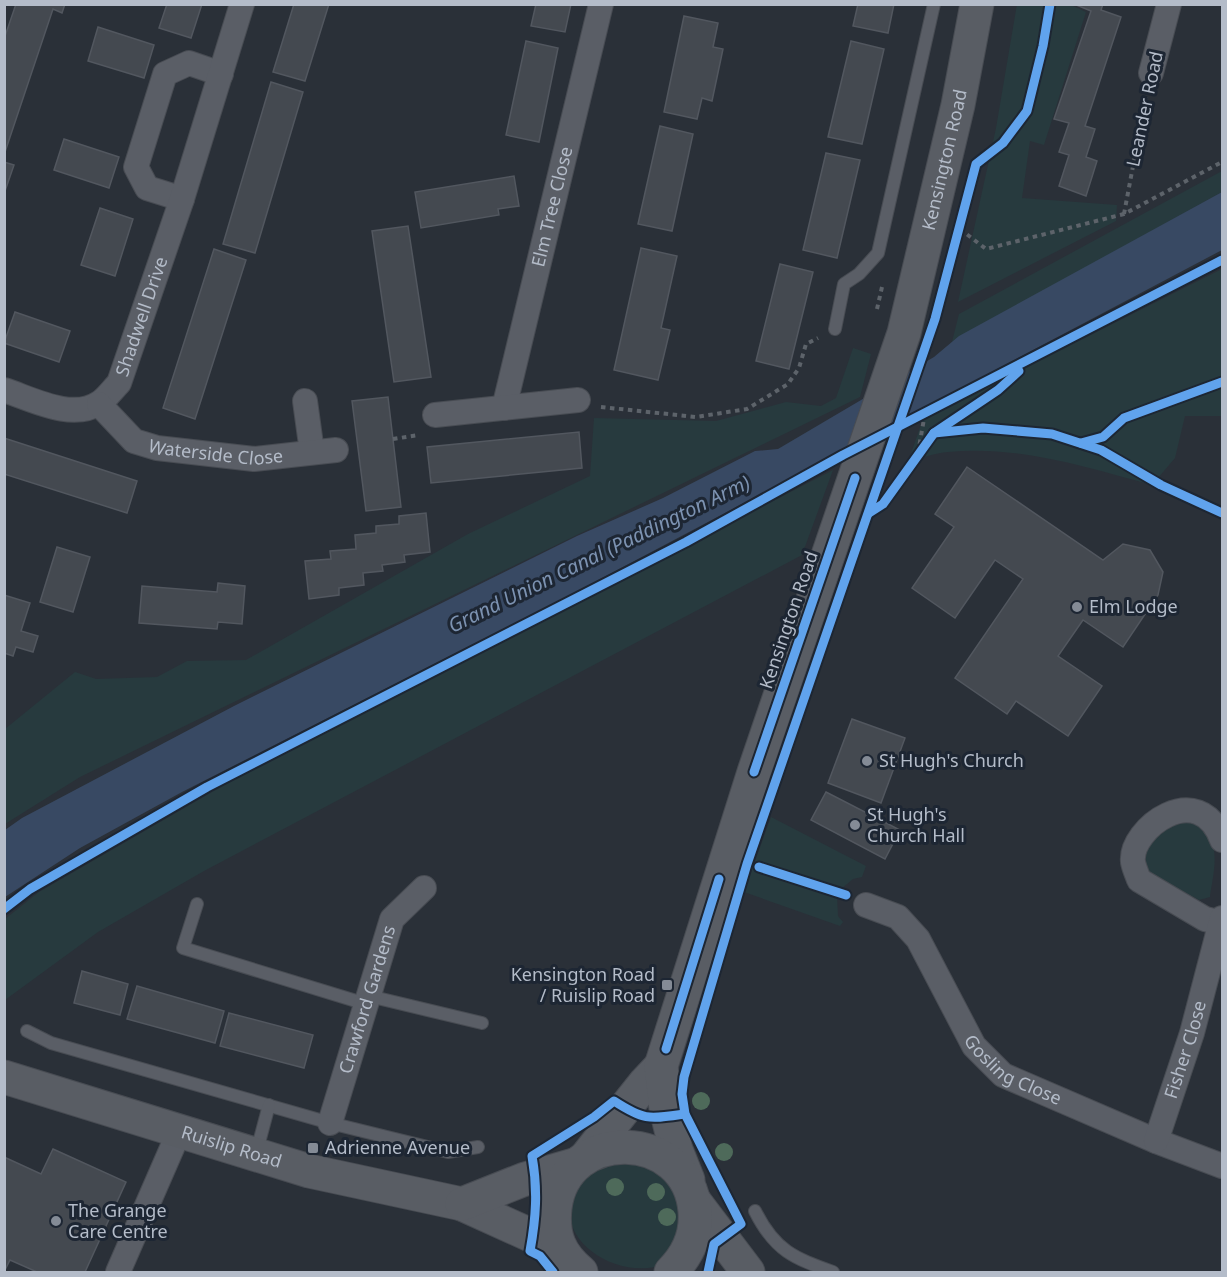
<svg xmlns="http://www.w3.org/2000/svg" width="1227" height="1277" viewBox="0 0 1227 1277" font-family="'Noto Sans',sans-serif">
<rect width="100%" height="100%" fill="#2a3038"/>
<g fill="#273a3e">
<polygon points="1017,4 1071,5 1086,12 1044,145 1030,141 1022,198 1117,205 1116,221 958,302 996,128"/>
<polygon points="1222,171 1222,192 952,342 959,314"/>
<path d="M1222 269V416H1185L1175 458 1152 485C1085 467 1018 445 948 452 935 453 921 458 908 462L923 419Z"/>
<polygon points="853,348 871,354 860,397 80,777 5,824 5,729 75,672 96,679 157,677 187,661 246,660 468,534 590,476 594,418 716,421 786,402 821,406 836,398"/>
<polygon points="833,470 802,555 204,871 98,932 5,1000 5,919 39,892 224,785"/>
<polygon points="771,817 866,866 862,877 853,879 841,889 755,861"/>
<path d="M1188 821C1224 834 1215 866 1210 897L1199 900 1147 872C1139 844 1164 827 1188 821Z"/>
<polygon points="753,867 837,896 838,916 843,922 840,926 744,892"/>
<path d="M614 1160 667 1172 687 1222C680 1232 665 1262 655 1267 603 1277 542 1226 583 1180 590 1172 605 1166 614 1160Z"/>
</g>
<polygon fill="#384963" points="1222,192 1222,250 570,595 182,792 80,848 5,897 5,830 22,818 234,706 577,536 663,498 755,451 778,449 934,357 959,336"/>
<g fill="#444950" stroke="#52575f" stroke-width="1.5">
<polygon points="16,4 65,4 62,13 53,9 4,155 4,39"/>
<polygon points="167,4 202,4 191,38 159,28"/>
<polygon points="294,4 329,4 305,81 273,72"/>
<polygon points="536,4 571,4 565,32 531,26"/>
<polygon points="858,4 894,4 888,33 853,26"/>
<polygon points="1103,4 1101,10 1121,17 1085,126 1095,129 1086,157 1097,161 1086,196 1059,186 1069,155 1059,152 1069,123 1054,119 1091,11 1074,4"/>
<polygon points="684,16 718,23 713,47 723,49 712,101 702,98 697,119 664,112"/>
<polygon points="98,27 154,45 144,78 88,61"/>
<polygon points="526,41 558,48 539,142 506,135"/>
<polygon points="851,41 884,49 862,144 828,137"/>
<polygon points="271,82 303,92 255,253 223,244"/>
<polygon points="660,126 693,134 672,231 638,224"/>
<polygon points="64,139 119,157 109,188 54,170"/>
<polygon points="826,153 860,160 837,258 803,250"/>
<polygon points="4,162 14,165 4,194"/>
<polygon points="514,176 519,206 498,209 499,215 421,228 415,192"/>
<polygon points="100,208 133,219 115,276 81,265"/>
<polygon points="408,226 431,377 394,382 372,231"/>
<polygon points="641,248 677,256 661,328 670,330 658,380 614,370"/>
<polygon points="214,249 246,260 195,419 163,408"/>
<polygon points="780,264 813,272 789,369 756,361"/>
<polygon points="15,312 70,331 59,362 4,343"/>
<polygon points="388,397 401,507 366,511 352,401"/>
<polygon points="579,432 582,468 431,483 427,447"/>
<polygon points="4,438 137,481 127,513 4,474"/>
<polygon points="967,467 1103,560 1123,544 1150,550 1163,572 1158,595 1123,647 1083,620 1058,656 1102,686 1068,736 1016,701 1007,714 955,678 1023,579 995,560 955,618 912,588 954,527 935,514"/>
<polygon points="426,513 430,552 404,555 405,562 382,565 383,571 363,573 364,585 339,588 339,595 309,599 305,561 331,559 330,551 356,549 355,535 376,533 376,526 399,524 399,516"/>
<polygon points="57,547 90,557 73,612 40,602"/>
<polygon points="218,583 245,586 242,624 218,622 217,629 139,623 142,586 217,592"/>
<polygon points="4,595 30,603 21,631 38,636 33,652 16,647 13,656 4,653"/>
<polygon points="852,719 905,738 881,803 828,783"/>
<polygon points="826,792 900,830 885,859 811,820"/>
<polygon points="82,971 128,984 120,1015 74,1003"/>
<polygon points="137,986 224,1011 215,1043 127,1019"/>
<polygon points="229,1013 313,1035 304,1068 220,1046"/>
<polygon points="53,1149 126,1182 85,1272 37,1272 10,1260 4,1272 4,1157 41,1174"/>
</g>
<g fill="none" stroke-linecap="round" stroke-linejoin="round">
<g stroke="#484c53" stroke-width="14">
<g id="lane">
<polyline points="835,329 844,284 859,274 878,253 934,4"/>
<polyline points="197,904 183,948 366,1004"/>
<polyline points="369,996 482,1023"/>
<polyline points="27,1031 51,1043 330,1123 448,1152 478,1147"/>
<polyline points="256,1154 269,1105"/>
<path d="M755 1211C775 1251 794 1258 833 1272"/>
</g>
</g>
<g stroke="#484c53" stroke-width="26">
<g id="street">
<polyline points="1151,73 1169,4"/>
<polyline points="182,199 147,188 136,167 165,74 189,63 221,74"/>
<path id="s1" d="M4 390C32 399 72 421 99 403 106 399 113 389 119 383L182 199 242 4"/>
<polyline points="305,401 312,452"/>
<path id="s2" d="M99 404 134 441 157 448 254 459 336 450"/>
<path id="s3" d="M504 408 601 4"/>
<polyline points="435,415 578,400"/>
<path id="s4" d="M866 905 898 917 918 939 974 1046 1003 1075 1156 1141 1222 1166"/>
<path d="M1222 923 1205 919 1139 880C1137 874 1134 868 1133 862 1129 829 1199 777 1222 840"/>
<path id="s5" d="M330 1123 392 919 424 888"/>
<path id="s6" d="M1156 1141 1192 1033 1222 918"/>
<polyline points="118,1272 179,1132"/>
</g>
</g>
<g stroke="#484c53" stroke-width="35">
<g id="secondary">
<path id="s7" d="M4 1077 309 1171 462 1204 559 1248"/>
<polyline points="587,1156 645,1083 661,1066"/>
<path id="s8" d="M688 1180 676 1150 666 1109 661 1066 754 772 904 333 958 105 977 4"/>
<polyline points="695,1202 748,1272"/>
<polyline points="462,1204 525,1179 577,1164"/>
<path d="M581 1272C560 1255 552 1236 555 1208 565 1125 688 1128 695 1211 697 1235 688 1255 671 1272"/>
</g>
</g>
<g stroke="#5d636a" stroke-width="4" stroke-dasharray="4.5 4.5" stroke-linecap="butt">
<polyline points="1124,214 1146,97"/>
<polyline points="960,229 986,249 1124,214 1222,162"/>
<polyline points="877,309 882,287"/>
<polyline points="601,407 696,417 747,409 788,384 799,368 806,344 818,338"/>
<polyline points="393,439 419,435"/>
<polyline points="918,453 925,413"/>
</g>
<use href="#lane" stroke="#5a5e66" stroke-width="12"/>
<use href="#street" stroke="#5a5e66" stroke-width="24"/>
<use href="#secondary" stroke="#595d64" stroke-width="33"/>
<g stroke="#1d2633" stroke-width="13">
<g id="cycleway">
<polyline points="934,433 983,428 1052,434 1101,450 1161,485 1222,513"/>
<polyline points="1081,443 1103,437 1124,418 1222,382"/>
<polyline points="869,513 883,504 934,433 998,390 1019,371"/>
<polyline points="754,772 855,478"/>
<polyline points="759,867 846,895"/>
<polyline points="4,909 30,889 207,787 686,542 843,455 1222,260"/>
<polyline points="666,1049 719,879"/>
<path d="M553 1272 540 1256 530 1251C536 1218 538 1190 532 1156L594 1117 614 1101C645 1121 649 1119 685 1114"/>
<polyline points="708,1272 714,1244 741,1224 685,1114 682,1094 684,1077 747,864 935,319 976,164 1003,143 1027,111 1043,46 1050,4"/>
</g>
</g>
<use href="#cycleway" stroke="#60a3ed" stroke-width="9"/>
</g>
<g fill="#4e6a5a">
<circle cx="701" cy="1101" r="9"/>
<circle cx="724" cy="1152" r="9"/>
<circle cx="615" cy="1187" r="9"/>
<circle cx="656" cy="1192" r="9"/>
<circle cx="667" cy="1217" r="9"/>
</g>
<g fill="#848b96" stroke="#1d2633" stroke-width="2">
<circle cx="1077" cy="607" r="6"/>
<circle cx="867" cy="761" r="6"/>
<circle cx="855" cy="825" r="6"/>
<rect x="661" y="979" width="12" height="12" rx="3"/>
<rect x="307" y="1142" width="12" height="12" rx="3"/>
<circle cx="56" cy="1221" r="6"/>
</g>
<g text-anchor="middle" stroke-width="6" stroke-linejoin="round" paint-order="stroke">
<g font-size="18" fill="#b4bcc9" stroke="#1d2633">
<text transform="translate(1145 109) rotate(-78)" y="6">Leander Road</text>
<text dy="6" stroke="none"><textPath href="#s8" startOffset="1068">Kensington Road</textPath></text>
<text dy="6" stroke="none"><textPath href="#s3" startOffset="207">Elm Tree Close</textPath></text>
<text dy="6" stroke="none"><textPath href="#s1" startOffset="198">Shadwell Drive</textPath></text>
<text dy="6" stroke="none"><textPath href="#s2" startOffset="134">Waterside Close</textPath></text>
<text transform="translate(789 620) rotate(-71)" y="6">Kensington Road</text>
<text dy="6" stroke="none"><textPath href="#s5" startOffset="129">Crawford Gardens</textPath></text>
<text dy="6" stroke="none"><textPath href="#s6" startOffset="96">Fisher Close</textPath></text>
<text dy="6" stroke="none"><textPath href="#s4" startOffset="231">Gosling Close</textPath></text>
<text dy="6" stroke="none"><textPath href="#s7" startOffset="238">Ruislip Road</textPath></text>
</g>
<g font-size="18" fill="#b4bcc9" stroke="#1d2633" text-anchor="start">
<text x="1089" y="613">Elm Lodge</text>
<text x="879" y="767">St Hugh's Church</text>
<text x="867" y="821">St Hugh's<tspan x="867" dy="21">Church Hall</tspan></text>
<text x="655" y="981" text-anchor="end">Kensington Road<tspan x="655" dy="21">/ Ruislip Road</tspan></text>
<text x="325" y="1154">Adrienne Avenue</text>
<text x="68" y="1217">The Grange<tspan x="68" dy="21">Care Centre</tspan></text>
</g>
<g font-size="20" font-style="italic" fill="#7c92b1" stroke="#1d2633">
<text transform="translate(599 554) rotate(-26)" y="7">Grand Union Canal (Paddington Arm)</text>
</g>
</g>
<rect width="1227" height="1277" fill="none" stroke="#b4bcc9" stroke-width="12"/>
</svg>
